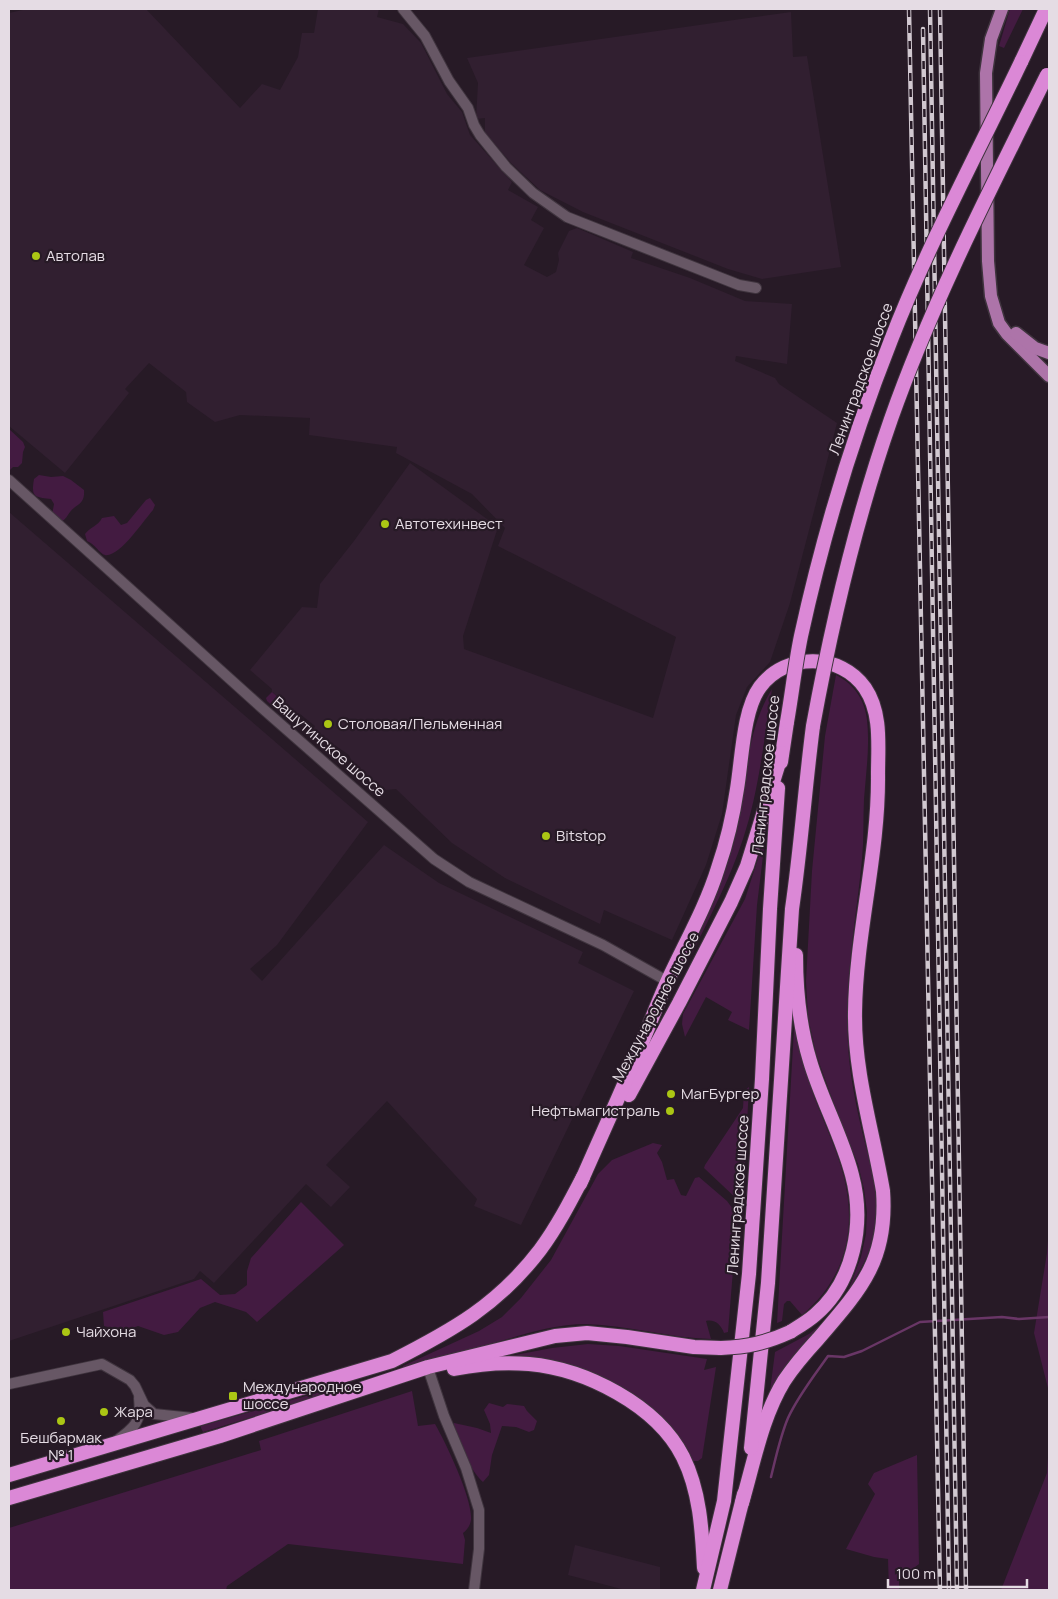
<svg xmlns="http://www.w3.org/2000/svg" width="1058" height="1599" viewBox="0 0 1058 1599" font-family="Manrope,sans-serif">
<rect width="100%" height="100%" fill="#271a26"/>
<g fill="#311f30">
<polygon points="27,9 146,9 240,108 262,84 280,90 298,57 302,33 314,33 318,9 379,9 377,17 403,24 421,43 447,94 462,112 470,135 512,182 508,190 538,207 531,220 544,228 524,265 547,277 556,272 559,260 558,253 569,231 577,228 633,252 631,258 690,278 745,301 792,304 787,364 736,356 735,361 775,378 779,384 837,423 790,603 770,662 747,687 736,715 722,814 706,865 672,940 604,910 600,924 505,878 452,843 396,789 386,790 354,766 349,755 313,730 315,726 300,714 296,713 272,692 272,689 250,670 302,607 317,608 320,584 354,541 410,463 498,527 463,636 464,649 653,718 676,637 498,546 505,528 472,494 396,453 397,447 309,435 310,418 240,415 215,422 187,402 186,392 149,363 125,389 129,393 65,473 9,426 9,13"/>
<polygon points="791,12 793,57 807,56 841,267 762,279 728,269 583,212 540,190 511,163 485,133 485,118 476,119 478,83 467,58"/>
<polygon points="9,512 368,822 277,945 250,969 262,981 384,845 439,883 583,952 578,963 634,991 521,1225 474,1206 477,1199 387,1101 326,1165 350,1187 331,1207 306,1184 214,1283 200,1271 194,1279 9,1341"/>
<polygon points="575,1545 660,1567 660,1590 625,1590 568,1575"/>
</g>
<g fill="#431b41">
<polygon points="1010,9 1023,9 1004,48 999,46"/>
<polygon points="9,429 23,442 25,447 23,452 22,463 18,467 13,467 9,471"/>
<path d="M39 475 51 477 63 476 71 480 84 490C85 505 77 503 70 512 67 516 66 519 61 522L52 515 54 504 51 499C34 497 31 497 34 479Z"/>
<path d="M150 498 155 505 153 510C144 520 119 558 105 555 100 554 95 544 87 541L85 534C90 527 98 526 102 518L114 516 121 525 127 523 146 500Z"/>
<path d="M836 675C854 684 865 700 867 720 870 746 866 773 864 799 863 819 864 839 862 859 856 921 844 982 848 1044 849 1068 854 1094 859 1118 867 1155 881 1191 875 1230 872 1252 859 1272 848 1291L861 1257 866 1234 867 1212 864 1189 858 1164 843 1129 816 1054 808 1017 806 981 812 871 825 736Z"/>
<path d="M772 689C764 739 759 791 743 839 730 879 710 916 692 954L687 952C704 916 724 880 734 842 746 792 744 734 772 689Z"/>
<polygon points="272,692 296,713 291,720 288,720 267,701 266,698"/>
<polygon points="763,843 764,848 757,905 749,1030 728,1020 732,1012 706,997 685,1037 682,1024 683,1014 745,899"/>
<path d="M794 1029H796C800 1053 807 1076 815 1099 825 1125 837 1150 844 1177 857 1231 845 1279 802 1315L790 1301H787L784 1304 782 1321 777 1323Z"/>
<polygon points="749,1087 743,1197 743,1199 738,1200 704,1168 705,1165 743,1108 744,1091"/>
<path d="M653 1143 662 1145 657 1153 662 1162 667 1180 674 1179 681 1195 686 1196 695 1178 699 1177 727 1201 735 1212 737 1221 728 1332 724 1333C721 1325 715 1319 706 1321L711 1339C669 1338 628 1325 586 1324 551 1324 515 1337 482 1347 455 1355 429 1362 402 1369L403 1366 479 1331 502 1317 521 1298 551 1260 598 1174 612 1160Z"/>
<polygon points="301,1202 344,1245 257,1322 246,1312 215,1302 200,1308 178,1332 164,1335 138,1326 125,1331 104,1326 103,1312 201,1279 220,1295 235,1294 247,1285 247,1271 251,1258"/>
<polygon points="1049,1227 1049,1392 1034,1333 1047,1253"/>
<path d="M823 1323C802 1344 784 1365 770 1391L775 1352 809 1334Z"/>
<path d="M588 1344 619 1346 707 1359 704 1370 716 1367 702 1458 698 1461H692C675 1441 660 1419 642 1401 635 1395 625 1389 616 1385 581 1365 550 1358 510 1356L552 1348Z"/>
<path d="M412 1391 418 1426 435 1424C446 1443 473 1500 471 1520 470 1526 467 1530 463 1533L465 1540 463 1564 288 1544 227 1586 226 1590H9V1528L261 1450 259 1441Z"/>
<polygon points="320,1392 322,1396 203,1432 201,1428 201,1426"/>
<path d="M489 1403 503 1407 507 1404 524 1406 527 1411 537 1421 534 1430 529 1432 516 1427 502 1426 492 1455 489 1475 483 1482C472 1473 453 1437 454 1423L477 1428 491 1433 490 1424 484 1410Z"/>
<polygon points="1049,1442 1049,1590 1001,1590 1047,1473"/>
<polygon points="917,1455 919,1564 911,1570 899,1575 899,1590 889,1590 888,1559 874,1557 846,1549 875,1494 868,1484 874,1473"/>
</g>
<g fill="none" stroke-linecap="round" stroke-linejoin="round">
<path stroke="#693666" stroke-width="2.5" d="M771 1477C776 1457 780 1437 788 1418 798 1396 814 1376 828 1356L844 1357 862 1351 920 1322 1002 1317 1019 1319 1049 1317"/>
<g stroke="#3f343e" stroke-width="12">
<g id="minor">
<polyline points="403,9 425,36 449,81 468,108 474,125 480,135 506,167 533,193 567,217 739,285 756,288"/>
<polyline points="9,480 261,707 434,859 469,882 603,945 667,981"/>
<polyline points="430,1374 444,1416 466,1468 479,1510 479,1549 474,1590"/>
<polyline points="9,1384 102,1364 130,1380 135,1386 144,1405 154,1414 193,1418"/>
<path d="M116 1441C134 1428 142 1422 139 1398"/>
</g>
</g>
<g stroke="#3f343e" stroke-width="15">
<g id="major">
<polyline points="1002,9 991,39 986,73 988,261 991,296 999,323 1007,334 1049,376"/>
<polyline points="1016,333 1035,348 1049,353"/>
</g>
</g>
<g stroke="#3f343e" stroke-width="16">
<g id="highway">
<polyline points="1021,62 1046,9"/>
<polyline points="781,762 787,722"/>
<polyline points="629,1095 679,1003 731,902 747,866 782,753"/>
<path d="M580 1184C597 1145 615 1106 632 1066 645 1038 655 1008 668 980 685 943 706 907 718 868 727 842 733 816 737 789 742 759 743 710 760 687 786 652 841 653 865 688 882 713 878 746 878 774 879 854 856 932 855 1012 854 1073 873 1132 883 1191 888 1260 861 1289 818 1339 806 1352 794 1366 784 1381 762 1417 754 1462 742 1503"/>
<path d="M790 1332C798 1327 807 1322 815 1315 854 1282 865 1223 852 1175 842 1136 821 1099 810 1061 800 1028 796 989 796 955"/>
<path d="M454 1369C478 1364 505 1362 529 1364 585 1369 657 1405 683 1457 700 1491 702 1530 704 1568"/>
<path d="M751 1448 768 1283 792 909C801 848 805 787 813 726"/>
<path d="M9 1475 392 1361C453 1330 498 1305 540 1250 557 1227 570 1202 583 1177"/>
<polyline points="9,1498 220,1436 428,1367 555,1336 587,1333 627,1337 694,1347 721,1348"/>
<polyline points="703,1590 724,1501 749,1274 762,1079 770,909 778,788"/>
<polyline points="720,1590 744,1494"/>
</g>
</g>
<use href="#minor" stroke="#675765" stroke-width="10"/>
<use href="#major" stroke="#ad74a9" stroke-width="12"/>
<use href="#highway" stroke="#db88d6" stroke-width="14"/>
<g stroke="#d1c8d0" stroke-width="4.5">
<g id="rail">
<polyline points="909,9 940,1590"/>
<polyline points="930,9 957,1590"/>
<polyline points="940,9 966,1590"/>
<polyline points="923,29 949,1590"/>
</g>
</g>
<use href="#rail" stroke="#271a26" stroke-width="2.5" stroke-dasharray="8" stroke-linecap="butt"/>
<g stroke="#3f343e" stroke-width="16" stroke-linecap="butt">
<g id="highway-bridge">
<path d="M787 722C792 694 795 665 801 636 823 535 853 436 891 340 928 245 977 154 1021 62"/>
<path d="M813 726C832 622 856 519 891 419 933 300 991 188 1047 75"/>
<path d="M721 1348C747 1347 766 1343 790 1332"/>
</g>
</g>
<use href="#highway-bridge" stroke="#db88d6" stroke-width="14"/>
</g>
<g fill="#abc614" stroke="#271a26" stroke-width="2">
<circle cx="36" cy="256" r="5"/>
<circle cx="385" cy="524" r="5"/>
<circle cx="328" cy="724" r="5"/>
<circle cx="546" cy="836" r="5"/>
<circle cx="671" cy="1094" r="5"/>
<circle cx="670" cy="1111" r="5"/>
<circle cx="66" cy="1332" r="5"/>
<rect x="228" y="1391" width="10" height="10" rx="2.5"/>
<circle cx="104" cy="1412" r="5"/>
<circle cx="61" cy="1421" r="5"/>
</g>
<g text-anchor="middle" stroke-width="4.5" stroke-linejoin="round" paint-order="stroke">
<g font-size="15" fill="#e5dce4" stroke="#271a26" text-anchor="start">
<text x="46" y="261">Автолав</text>
<text x="395" y="529">Автотехинвест</text>
<text x="338" y="729">Столовая/Пельменная</text>
<text x="556" y="841">Bitstop</text>
<text x="681" y="1099">МагБургер</text>
<text x="660" y="1116" text-anchor="end">Нефтьмагистраль</text>
<text x="76" y="1337">Чайхона</text>
<text x="243" y="1392">Международное<tspan x="243" dy="17">шоссе</tspan></text>
<text x="114" y="1417">Жара</text>
<text x="61" y="1443" text-anchor="middle">Бешбармак<tspan x="61" dy="17">№ 1</tspan></text>
</g>
<g font-size="15" fill="#e5dce4" stroke="#271a26">
<text transform="translate(861 379) rotate(-70)" y="5">Ленинградское шоссе</text>
<text transform="translate(329 747) rotate(41)" y="5">Вашутинское шоссе</text>
<text transform="translate(766 775) rotate(-84)" y="5">Ленинградское шоссе</text>
<text transform="translate(656 1007) rotate(-62)" y="5">Международное шоссе</text>
<text transform="translate(738 1195) rotate(-86)" y="5">Ленинградское шоссе</text>
</g>
</g>
<rect width="1058" height="1599" fill="none" stroke="#e5dce4" stroke-width="20"/>
<path d="M888 1579v8h139v-8" fill="none" stroke="#e5dce4" stroke-width="2.5"/>
<text x="896" y="1579" font-size="15" fill="#e5dce4" stroke="#271a26" stroke-width="4" paint-order="stroke">100 m</text>
</svg>
